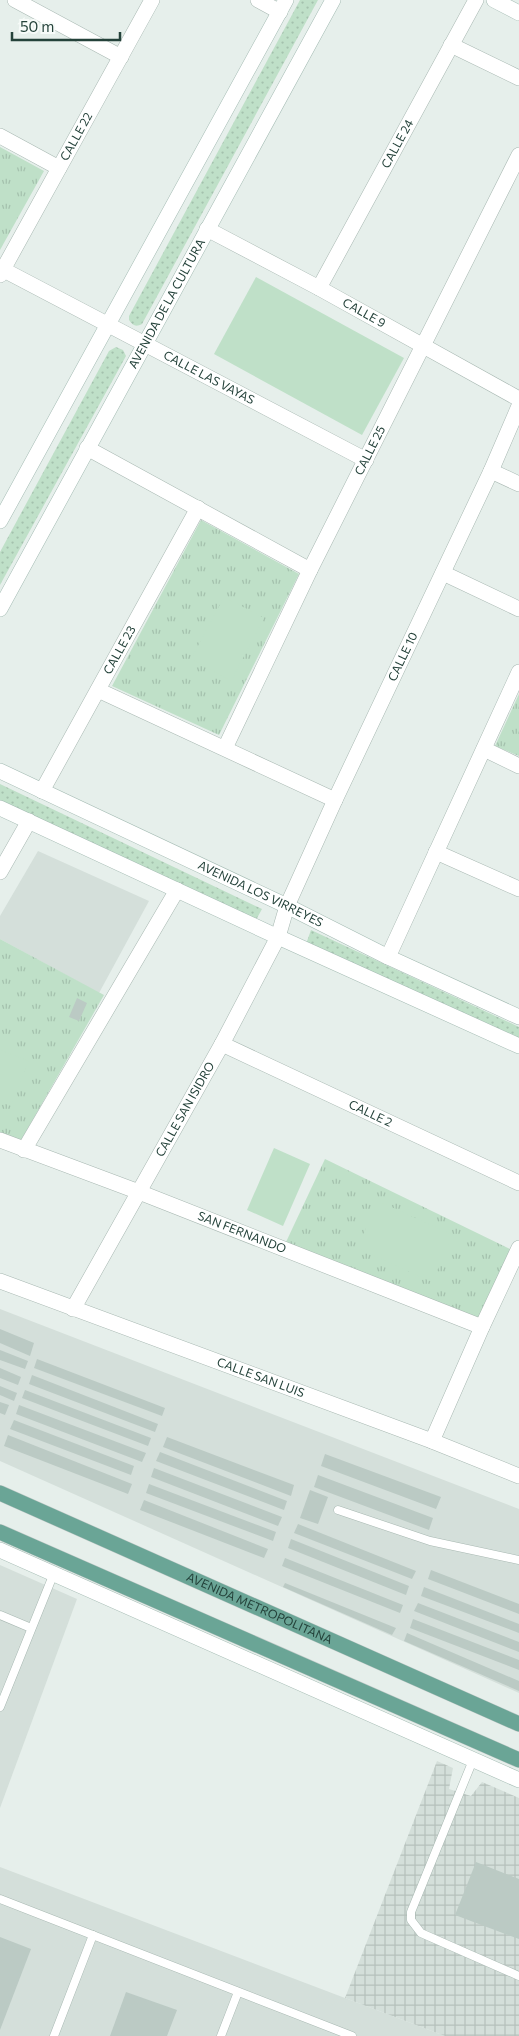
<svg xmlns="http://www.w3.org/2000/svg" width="519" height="2036" viewBox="0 0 519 2036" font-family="Commissioner,sans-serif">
<defs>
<pattern id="industrial-grid" width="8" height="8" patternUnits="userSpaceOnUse" patternTransform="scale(1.25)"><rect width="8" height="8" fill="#d4dfda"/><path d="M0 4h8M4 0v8" fill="none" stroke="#b6c1bc"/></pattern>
<pattern id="grass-dots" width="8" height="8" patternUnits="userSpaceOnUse" patternTransform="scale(1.25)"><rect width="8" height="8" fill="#bfe0c8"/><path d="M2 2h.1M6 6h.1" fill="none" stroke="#a4c1ad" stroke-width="1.8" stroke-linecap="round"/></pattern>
<pattern id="park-tufts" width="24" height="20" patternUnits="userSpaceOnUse" patternTransform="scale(1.25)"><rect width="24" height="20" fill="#bfe0c8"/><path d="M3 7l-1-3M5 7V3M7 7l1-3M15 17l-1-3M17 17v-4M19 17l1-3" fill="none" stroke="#a4c1ad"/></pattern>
</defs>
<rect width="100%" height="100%" fill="#e6efeb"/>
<g fill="#d4dfda">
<polygon points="38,851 149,901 99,993 0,939 0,916"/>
<polygon points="0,1309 519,1509 519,1693 0,1461"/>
<polygon points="0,1565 77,1599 0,1808"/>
<polygon points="0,1867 345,1998 445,2036 0,2036"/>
</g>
<polygon fill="url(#industrial-grid)" points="437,1761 453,1768 449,1789 471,1796 482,1782 519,1798 519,2036 445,2036 345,1998"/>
<g fill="url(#grass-dots)">
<path d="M300 0H318L142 324C136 327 133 326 129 320V316Z"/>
<polygon points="116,347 123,350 126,356 0,585 0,552 109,351"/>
<polygon points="0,784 262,909 256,920 0,801"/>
<polygon points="311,930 519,1027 519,1043 306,944"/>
</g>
<g fill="url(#park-tufts)">
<polygon points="0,147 44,171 0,250"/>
<polygon points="201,520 299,574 219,735 112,686"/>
<polygon points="519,694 519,756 495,746"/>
<polygon points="0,939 104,995 20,1142 0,1133"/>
<polygon points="325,1159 514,1251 482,1316 476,1320 286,1242"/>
</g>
<g fill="#bfe0c8">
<polygon points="256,277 404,358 362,435 214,354"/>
<polygon points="224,597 264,618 231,681 191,659"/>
<polygon points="0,1050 29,1061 11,1106 0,1102"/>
<polygon points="274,1148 310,1164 283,1226 247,1210"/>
<polygon points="378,1201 453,1235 432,1282 357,1248"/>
</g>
<g fill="#bbcac4">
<polygon points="77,998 87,1003 79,1021 69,1017"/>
<polygon points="0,1329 34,1343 30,1356 0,1343"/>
<polygon points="0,1350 28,1361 25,1369 0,1360"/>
<polygon points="37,1359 165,1408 162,1416 34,1368"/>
<polygon points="0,1368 21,1377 18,1385 0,1378"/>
<polygon points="32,1375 158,1424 155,1432 29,1384"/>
<polygon points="0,1386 17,1393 14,1401 0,1395"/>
<polygon points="25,1390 151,1438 148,1446 22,1398"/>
<polygon points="0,1402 9,1405 5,1415 0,1413"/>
<polygon points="19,1405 146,1453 142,1462 16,1414"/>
<polygon points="14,1420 134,1466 131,1475 10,1429"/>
<polygon points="8,1435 132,1484 128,1494 4,1446"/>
<polygon points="167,1437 294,1485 291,1496 163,1447"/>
<polygon points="160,1452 287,1501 284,1510 156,1461"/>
<polygon points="325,1454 441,1497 436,1509 321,1466"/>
<polygon points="154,1468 282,1517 278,1526 151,1477"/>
<polygon points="318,1475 433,1518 429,1530 314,1487"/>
<polygon points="149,1484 276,1532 273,1541 146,1493"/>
<polygon points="310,1490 328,1497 318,1524 300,1518"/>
<polygon points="144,1500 268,1549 264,1558 140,1510"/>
<polygon points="298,1524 416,1571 412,1579 294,1533"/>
<polygon points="291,1539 409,1586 406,1595 288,1548"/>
<polygon points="285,1558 403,1605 400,1613 282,1566"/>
<polygon points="431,1570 519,1604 519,1614 428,1579"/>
<polygon points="285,1583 396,1628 392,1635 283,1587"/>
<polygon points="424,1587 519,1624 519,1633 421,1596"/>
<polygon points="418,1603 519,1642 519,1652 414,1611"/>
<polygon points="413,1619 519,1660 519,1670 410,1628"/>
<polygon points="407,1633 519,1681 519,1691 404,1641"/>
<polygon points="476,1862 519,1879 519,1939 455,1915"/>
<polygon points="0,1937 31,1949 0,2030"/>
<polygon points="126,1992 177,2010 167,2036 110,2036"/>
</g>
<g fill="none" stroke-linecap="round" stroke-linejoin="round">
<g stroke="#a8b8b2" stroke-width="9">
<g id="lane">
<polyline points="338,1510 430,1541 519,1560"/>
<polyline points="0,1615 31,1628"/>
<polyline points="0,1707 54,1573"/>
<polyline points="473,1760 411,1912 411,1920 421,1933 519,1976"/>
<polyline points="0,1899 352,2036"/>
<polyline points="54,2036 93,1935"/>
<polyline points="221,2036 238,1992"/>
</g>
</g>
<g stroke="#a8b8b2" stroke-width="16">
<g id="street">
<polyline points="15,0 121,57"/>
<polyline points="258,0 280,12"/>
<polyline points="451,45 519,78"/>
<polyline points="0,136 59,168"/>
<path id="s1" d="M207 229 319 288 519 399"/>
<path id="s2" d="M0 268 366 460"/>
<path id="s3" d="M0 275 152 0"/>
<path id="s4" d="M319 288 476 0"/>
<polyline points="87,448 310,570"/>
<polyline points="491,471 519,484"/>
<polyline points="443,573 519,609"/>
<polyline points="98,690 335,800"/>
<path id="s5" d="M225 748 310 570 519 155"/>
<polyline points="484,749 519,766"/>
<path id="s6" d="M42 791 198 508"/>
<polyline points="436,852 519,889"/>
<polyline points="0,872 29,821"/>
<polyline points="388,957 519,672"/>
<path id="s7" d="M222 1044 519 1183"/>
<path id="s8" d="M0 1140 139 1192 482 1327"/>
<polyline points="24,1150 177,890"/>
<path id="s9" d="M0 1281 432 1441 519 1476"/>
<path id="s10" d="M73 1309 222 1044 278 937 287 906 335 800 491 471 519 406"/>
<polyline points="432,1441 482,1327 519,1248"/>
</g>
</g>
<g stroke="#a4bbb3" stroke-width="16">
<g id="secondary">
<polyline points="494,0 519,13"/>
<polyline points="0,521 286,0"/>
<path id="s11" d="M0 609 333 0"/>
<path id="s12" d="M0 771 287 906 388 957 519 1017"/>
<polyline points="0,808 278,937 519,1046"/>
<polyline points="0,1550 519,1780"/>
</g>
</g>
<g stroke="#c2cac8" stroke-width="16">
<g id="primary">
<path id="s13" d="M0 1493 519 1724"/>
<polyline points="0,1532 519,1760"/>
</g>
</g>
<use href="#lane" stroke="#fff" stroke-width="8"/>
<use href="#street" stroke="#fff" stroke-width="15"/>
<use href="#secondary" stroke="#fff" stroke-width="15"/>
<use href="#primary" stroke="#6aa596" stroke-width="15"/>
</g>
<g text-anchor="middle" stroke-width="4" stroke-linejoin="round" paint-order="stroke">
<g font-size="12" fill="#24423a" stroke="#f7fbf9">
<text dy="4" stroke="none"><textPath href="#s3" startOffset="158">CALLE 22</textPath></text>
<text dy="4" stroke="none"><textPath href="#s4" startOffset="164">CALLE 24</textPath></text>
<text dy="4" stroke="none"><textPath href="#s11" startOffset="348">AVENIDA DE LA CULTURA</textPath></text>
<text dy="4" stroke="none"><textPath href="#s1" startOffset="178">CALLE 9</textPath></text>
<text dy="4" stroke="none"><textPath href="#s2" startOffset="236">CALLE LAS VAYAS</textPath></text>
<text dy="4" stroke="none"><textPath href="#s5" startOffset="331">CALLE 25</textPath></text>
<text dy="4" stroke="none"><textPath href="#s6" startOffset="161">CALLE 23</textPath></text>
<text dy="4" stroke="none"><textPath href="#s10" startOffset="732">CALLE 10</textPath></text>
<text dy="4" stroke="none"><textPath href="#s12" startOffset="288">AVENIDA LOS VIRREYES</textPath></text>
<text dy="4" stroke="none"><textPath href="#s10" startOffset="229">CALLE SAN ISIDRO</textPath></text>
<text dy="4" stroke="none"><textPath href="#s7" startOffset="164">CALLE 2</textPath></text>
<text dy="4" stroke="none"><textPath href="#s8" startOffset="259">SAN FERNANDO</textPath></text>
<text dy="4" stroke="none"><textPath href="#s9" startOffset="278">CALLE SAN LUIS</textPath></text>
<text dy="4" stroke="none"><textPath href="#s13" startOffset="284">AVENIDA METROPOLITANA</textPath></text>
</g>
</g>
<path d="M12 32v8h108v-8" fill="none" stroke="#24423a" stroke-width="2.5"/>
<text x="20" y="32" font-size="15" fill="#24423a" stroke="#f7fbf9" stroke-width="4" paint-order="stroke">50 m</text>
</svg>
